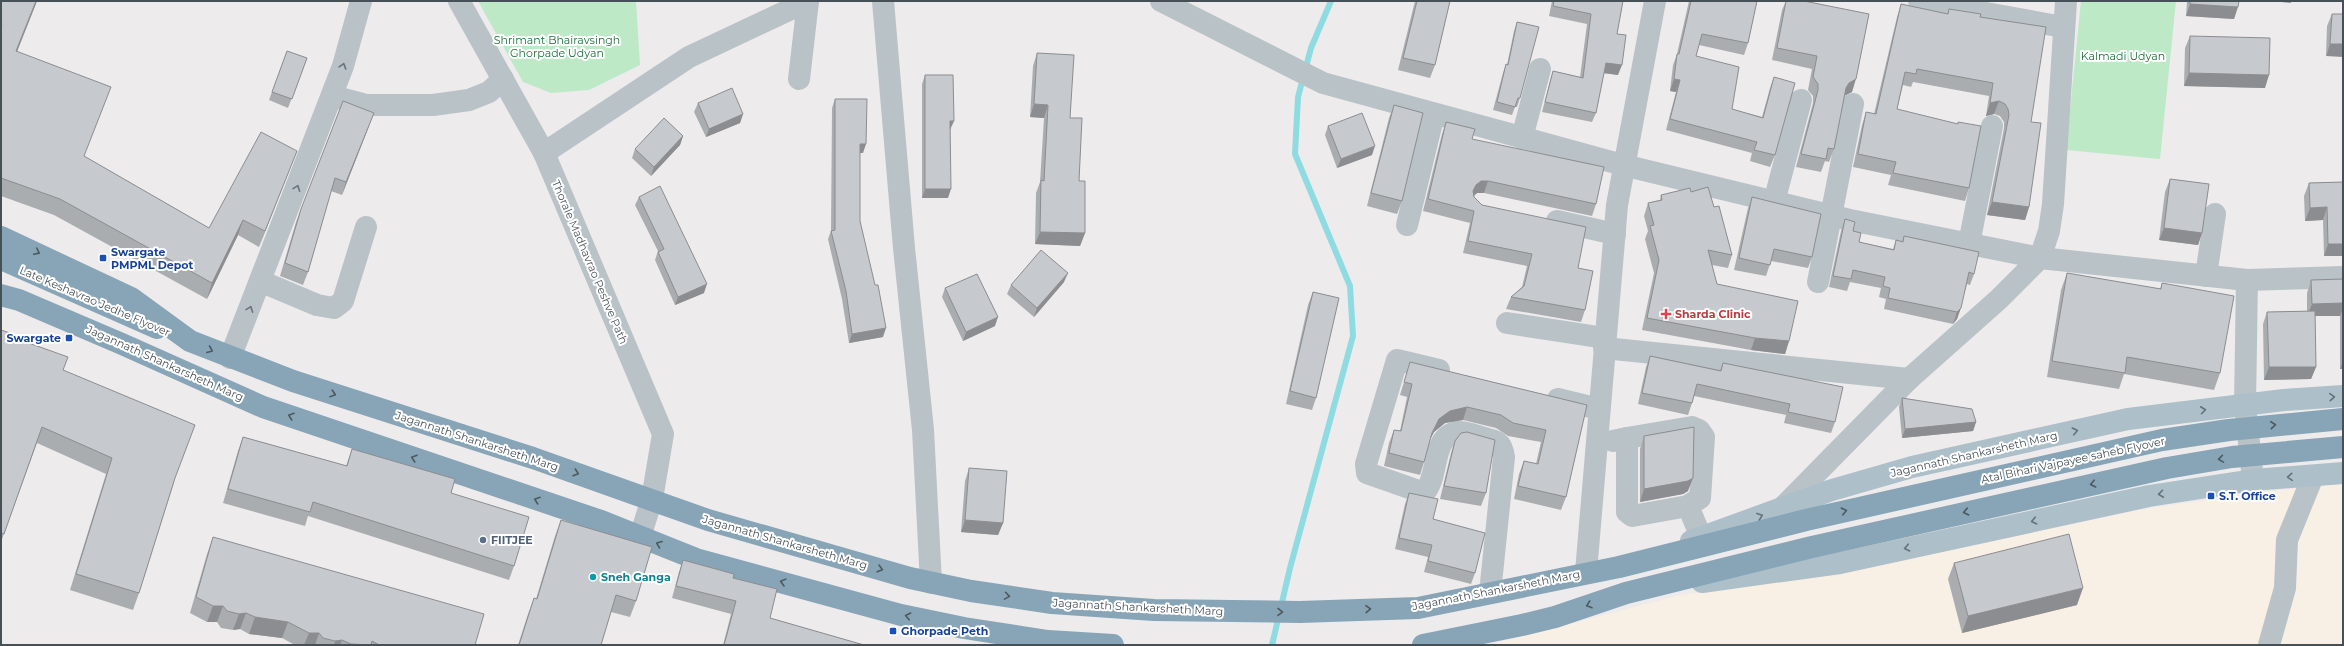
<svg xmlns="http://www.w3.org/2000/svg" width="2344" height="646" viewBox="0 0 2344 646" font-family="Montserrat,sans-serif">
<rect width="100%" height="100%" fill="#eeebec"/>
<polygon fill="#f9f0e5" points="2343,482 2343,645 1489,645 1677,596 1970,546 2149,508"/>
<g fill="#bde9c7">
<polygon points="478,1 636,1 640,65 589,90 551,93 523,82"/>
<polygon points="2081,1 2176,1 2160,159 2066,150"/>
</g>
<g fill="none" stroke-linecap="round" stroke-linejoin="round">
<polyline stroke="#8edce2" stroke-width="6" points="1272,645 1290,568 1353,336 1350,286 1295,154 1298,97 1311,48 1331,1"/>
<g stroke="#b8c2c7" stroke-width="22">
<polyline points="459,1 544,153 663,434 652,499 640,537"/>
<polyline points="883,1 904,248 923,430 931,583"/>
<polyline points="1161,1 1323,83 1623,165 1850,220 2040,258 2247,280 2343,277"/>
<polyline points="1919,1 2063,27"/>
<polyline points="799,79 808,1"/>
<polyline points="332,96 366,105 433,105 469,100 489,92 503,79"/>
<polyline points="1522,138 1540,69"/>
<polyline points="544,153 689,57 808,1"/>
<polyline points="1774,202 1801,100"/>
<polyline points="1557,221 1615,234"/>
<polyline points="1407,225 1434,114"/>
<polyline points="1969,244 1992,126"/>
<polyline points="2206,276 2215,214"/>
<polyline points="2247,280 2245,405 2253,480"/>
<polyline points="260,281 317,305 334,308 343,301 366,227"/>
<polyline points="1818,282 1853,104"/>
<polyline points="1507,323 1605,338"/>
<polyline points="1604,348 1909,379"/>
<polyline points="230,358 343,66 361,1"/>
<path d="M1439 370 1397 360 1366 464 1367 473 1424 493C1440 477 1430 436 1458 432 1466 431 1479 437 1488 439 1500 441 1502 446 1504 457L1490 593"/>
<polyline points="1558,399 1599,409"/>
<polyline points="1627,438 1692,427 1699,430 1704,437 1700,498 1688,506 1701,537"/>
<polyline points="1613,441 1627,438 1627,512 1632,516 1688,506"/>
<polyline points="1782,508 1909,379 1999,299 2040,258 2049,231 2053,204 2066,1"/>
<polyline points="1586,572 1617,205 1655,1"/>
<polyline points="2269,645 2285,588 2287,540 2313,476"/>
</g>
<g stroke="#adbfc8" stroke-width="22">
<polyline points="1691,541 1832,490 1912,467 2128,419 2284,400 2343,396"/>
<polyline points="1702,582 1840,563 2149,496 2253,480 2343,473"/>
</g>
<g stroke="#87a5b6" stroke-width="22">
<polyline points="1,237 131,298 190,341 293,381 533,458 708,520 910,578 971,591 1052,603 1154,610 1300,612 1418,608 1619,567 1806,520 2162,440 2229,430 2343,419"/>
<polyline points="1,259 157,328"/>
<polyline points="1,295 19,300 122,344 263,407 601,521 696,559 901,615 964,628 1048,641 1113,645"/>
<polyline points="1423,645 1522,625 1555,617 1626,593 1812,547 2167,468 2232,457 2343,447"/>
</g>
</g>
<g fill="#aaadb0">
<polygon points="1,1 37,1 17,51 85,157 209,228 297,151 259,247 238,235 207,299 54,215 1,196"/>
<polygon points="1415,1 1450,1 1435,65 1430,78 1398,70 1414,5"/>
<polygon points="1552,1 1623,1 1617,34 1618,75 1604,73 1596,113 1592,122 1542,112 1550,81 1553,71 1580,77 1587,24 1549,16"/>
<polygon points="1689,1 1757,1 1748,43 1744,55 1699,45 1696,56 1732,109 1762,117 1770,88 1774,77 1775,155 1770,167 1750,161 1752,153 1666,130 1676,92 1670,91 1673,65 1677,54"/>
<polygon points="1786,1 1804,1 1852,92 1844,95 1834,149 1829,162 1825,161 1821,172 1796,167 1813,103 1813,96 1808,90 1812,69 1772,60 1782,10"/>
<polygon points="2187,1 2239,1 2234,19 2186,16"/>
<polygon points="1901,4 1947,14 1949,9 1980,17 2031,122 2029,207 2025,220 1987,215 2004,128 2004,122 2000,116 1994,114 1986,116 1989,96 1913,82 1911,87 1903,85 1897,109 1969,188 1965,201 1888,185 1891,175 1853,167 1862,125 1866,112 1874,114 1897,17"/>
<polygon points="2332,14 2343,14 2326,56 2327,26"/>
<polygon points="1517,22 1520,98 1517,107 1515,107 1512,115 1493,110 1503,73 1506,64 1507,65 1514,31"/>
<polygon points="2190,36 2265,88 2184,86 2185,48"/>
<polygon points="287,51 307,58 288,108 269,100"/>
<polygon points="1037,53 1070,118 1085,233 1080,246 1035,244 1036,193 1040,182 1044,118 1030,117 1033,66"/>
<polygon points="925,75 950,130 948,198 922,198 922,84"/>
<polygon points="835,99 863,153 860,153 860,221 883,337 849,343 842,299 828,239 831,231 832,108"/>
<polygon points="698,103 743,114 740,123 706,137 694,112"/>
<polygon points="1394,105 1402,201 1397,214 1367,206 1389,118"/>
<polygon points="1446,122 1472,139 1596,204 1592,216 1484,193 1477,193 1474,196 1474,197 1482,205 1578,268 1585,310 1581,322 1506,309 1511,297 1522,287 1527,266 1463,253 1470,223 1423,211 1442,134"/>
<polygon points="369,126 342,195 331,191 308,272 303,285 280,276 296,222 301,209"/>
<polygon points="1328,126 1372,155 1337,168 1325,135"/>
<polygon points="683,136 680,145 651,176 632,158 635,149"/>
<polygon points="2170,179 2202,233 2198,245 2159,240 2165,192"/>
<polygon points="2343,182 2343,256 2324,256 2323,220 2305,221 2304,196 2309,183"/>
<polygon points="1691,192 1714,207 1732,255 1728,268 1712,265 1717,284 1789,341 1785,354 1751,350 1642,330 1654,273 1645,239 1648,231 1644,216 1648,203 1660,200 1661,195"/>
<polygon points="639,197 704,293 675,305 655,260 658,251 635,205"/>
<polygon points="1752,197 1812,257 1808,268 1771,261 1766,276 1734,270 1748,208"/>
<polygon points="1845,219 1853,231 1859,242 1893,249 1896,240 1902,241 1904,236 1974,274 1970,285 1967,284 1957,319 1953,324 1884,309 1886,299 1879,297 1881,288 1850,282 1847,291 1829,287 1841,231"/>
<polygon points="2067,273 2160,289 2162,283 2220,373 2214,390 2124,374 2119,389 2047,377 2061,290"/>
<polygon points="2343,279 2343,369 2340,369 2340,316 2315,316 2316,367 2311,379 2264,380 2263,324 2267,312 2307,311 2307,293 2311,280"/>
<polygon points="1064,282 1034,317 1007,294 1011,285"/>
<polygon points="945,288 995,326 963,341 942,297"/>
<polygon points="1313,292 1316,398 1312,410 1286,404 1308,305"/>
<polygon points="1,330 9,336 63,370 174,482 139,593 133,610 70,590 106,474 37,443 1,542"/>
<polygon points="1650,356 1720,370 1723,363 1835,422 1831,433 1784,423 1786,415 1694,396 1692,403 1688,415 1638,404 1646,367"/>
<polygon points="1410,362 1587,405 1566,497 1561,510 1514,499 1519,474 1524,461 1536,464 1541,442 1508,436 1496,428 1463,420 1445,423 1434,432 1430,440 1424,462 1420,475 1384,466 1389,443 1394,430 1400,431 1407,397 1400,395"/>
<polygon points="1902,398 1976,422 1973,431 1902,438 1899,407"/>
<polygon points="1644,436 1688,491 1683,494 1640,502 1640,449"/>
<polygon points="243,437 346,466 352,449 451,493 514,566 509,580 308,516 305,526 223,503 238,451"/>
<polygon points="1455,441 1486,493 1481,506 1440,499 1451,453"/>
<polygon points="969,468 1003,523 998,535 961,532 965,481"/>
<polygon points="1409,493 1433,519 1475,573 1471,584 1424,572 1428,557 1395,549 1405,504"/>
<polygon points="561,520 636,601 630,617 611,612 601,645 518,645 528,614 534,598 536,599 555,536"/>
<polygon points="213,537 475,645 295,645 282,638 249,634 240,629 233,630 221,628 217,622 207,622 190,613 207,554"/>
<polygon points="683,560 733,578 770,618 864,645 723,645 731,614 672,598 679,572"/>
<polygon points="1954,563 2077,605 1962,633 1948,579"/>
</g>
<g fill="#8b8d90">
<polygon points="36,1 37,1 11,67 16,51"/>
<polygon points="2272,1 2291,1 2291,3"/>
<polygon points="2190,4 2238,7 2234,19 2186,16"/>
<polygon points="2330,44 2343,44 2343,57 2326,56"/>
<polygon points="1606,63 1622,65 1618,75 1603,73"/>
<polygon points="2189,73 2269,75 2265,88 2184,86"/>
<polygon points="1674,79 1680,80 1676,92 1670,91"/>
<polygon points="1856,79 1852,92 1844,96 1846,88 1849,83"/>
<polygon points="1999,101 1994,114 1986,116 1990,103"/>
<polygon points="1034,104 1048,105 1044,118 1030,117"/>
<polygon points="374,113 369,126 342,195 346,182"/>
<polygon points="743,114 740,123 706,137 709,129"/>
<polygon points="950,121 954,121 950,130 947,130"/>
<polygon points="683,136 680,145 651,176 654,167"/>
<polygon points="860,144 866,144 863,153 857,153"/>
<polygon points="1375,146 1372,155 1337,168 1341,159"/>
<polygon points="297,151 291,166 259,247 265,231"/>
<polygon points="1481,181 1488,181 1484,193 1477,193 1472,197 1473,191 1476,185"/>
<polygon points="925,189 951,189 948,198 922,198"/>
<polygon points="1992,202 2029,207 2025,220 1987,215"/>
<polygon points="2327,207 2323,220 2305,221 2310,208"/>
<polygon points="243,220 238,235 207,299 212,283"/>
<polygon points="2164,228 2202,233 2198,245 2159,240"/>
<polygon points="1040,232 1085,233 1080,246 1035,244"/>
<polygon points="2328,244 2343,244 2343,256 2324,256"/>
<polygon points="1068,273 1064,282 1034,317 1037,308"/>
<polygon points="707,284 704,293 675,305 678,297"/>
<polygon points="2343,303 2343,308 2340,316 2307,316 2312,304"/>
<polygon points="1961,308 1957,319 1953,324 1957,312"/>
<polygon points="998,317 995,326 963,341 966,332"/>
<polygon points="886,328 883,337 849,343 852,334"/>
<polygon points="1755,338 1789,341 1785,354 1751,350"/>
<polygon points="2343,362 2343,369 2340,369"/>
<polygon points="2269,367 2316,367 2311,379 2264,380"/>
<polygon points="1467,407 1463,420 1445,423 1434,432 1427,445 1432,433 1439,419 1450,411"/>
<polygon points="1976,422 1973,431 1902,438 1905,429"/>
<polygon points="1693,478 1688,491 1683,494 1640,502 1644,489"/>
<polygon points="965,520 1003,523 998,535 961,532"/>
<polygon points="2083,588 2077,605 1962,633 1968,616"/>
<polygon points="213,606 223,606 217,622 207,622"/>
<polygon points="246,613 240,629 233,630 239,614"/>
<polygon points="255,617 288,622 282,638 249,634"/>
<polygon points="309,633 319,633 315,645 304,645"/>
<polygon points="342,640 340,645 334,645 335,641"/>
</g>
<g fill="#c6c9cd" stroke="#8b8d90">
<polygon points="1,1 36,1 16,51 111,87 84,156 209,228 261,132 297,151 265,231 243,220 212,283 60,199 1,178 1,28 2,25 1,25"/>
<polygon points="1417,1 1450,1 1435,65 1403,58"/>
<polygon points="1554,1 1623,1 1617,34 1626,35 1622,65 1606,63 1596,113 1545,102 1553,71 1583,78 1591,14 1553,6"/>
<polygon points="1691,1 1757,1 1748,43 1702,34 1696,56 1739,67 1732,109 1763,118 1774,77 1795,83 1775,155 1754,150 1757,142 1670,119 1680,80 1674,79 1677,54 1679,54"/>
<polygon points="1786,1 1804,1 1869,14 1856,79 1849,83 1846,88 1834,149 1828,148 1826,159 1801,154 1818,90 1818,84 1813,77 1817,56 1777,48"/>
<polygon points="2190,1 2239,1 2238,7 2190,4"/>
<polygon points="1901,4 1948,14 1949,9 1981,14 1980,17 2046,27 2031,122 2041,123 2029,207 1992,202 2009,115 2008,109 2005,104 1999,101 1990,103 1993,83 1917,69 1916,74 1905,72 1897,109 1958,124 1958,122 1981,126 1969,188 1893,173 1896,162 1858,154 1866,112 1876,114"/>
<polygon points="2332,14 2343,14 2343,44 2330,44"/>
<polygon points="1517,22 1539,27 1520,98 1518,98 1515,107 1497,102 1506,64 1508,65"/>
<polygon points="2190,36 2270,38 2269,75 2189,73"/>
<polygon points="287,51 307,58 292,99 272,92"/>
<polygon points="1037,53 1074,55 1070,118 1082,118 1079,181 1085,181 1085,233 1040,232 1041,180 1044,181 1048,105 1034,104"/>
<polygon points="925,75 953,75 954,121 950,121 951,189 925,189"/>
<polygon points="732,88 743,114 709,129 698,103"/>
<polygon points="835,99 867,99 866,144 860,144 860,221 875,285 878,285 886,328 852,334 846,291 831,231 835,230"/>
<polygon points="343,101 374,113 346,182 335,178 308,272 285,263 301,209"/>
<polygon points="1394,105 1423,113 1402,201 1371,193"/>
<polygon points="1362,113 1375,146 1341,159 1328,126"/>
<polygon points="664,118 683,136 654,167 635,149"/>
<polygon points="1446,122 1475,129 1472,139 1604,167 1596,204 1488,181 1481,181 1476,185 1473,191 1474,197 1482,205 1586,227 1578,268 1593,271 1585,310 1511,297 1524,286 1532,254 1468,241 1474,211 1428,199"/>
<polygon points="2170,179 2209,184 2202,233 2164,228"/>
<polygon points="2343,182 2343,244 2328,244 2327,207 2310,208 2309,183"/>
<polygon points="660,186 707,284 678,297 658,252 664,249 639,197"/>
<polygon points="1708,187 1714,207 1719,206 1732,255 1708,250 1717,284 1798,301 1789,341 1755,338 1647,318 1659,260 1650,226 1654,225 1648,203 1662,200 1661,195 1690,188 1691,192"/>
<polygon points="1752,197 1821,214 1812,257 1774,249 1770,265 1739,258"/>
<polygon points="1845,219 1855,222 1853,231 1861,233 1859,242 1894,250 1896,240 1903,242 1904,236 1979,252 1974,274 1969,272 1961,308 1957,312 1888,298 1890,288 1883,286 1885,277 1853,270 1851,279 1833,276"/>
<polygon points="1041,250 1068,273 1037,308 1011,285"/>
<polygon points="2067,273 2161,289 2162,283 2234,296 2220,373 2127,357 2125,373 2052,361"/>
<polygon points="977,274 998,317 966,332 945,288"/>
<polygon points="2343,279 2343,303 2312,304 2311,280"/>
<polygon points="1313,292 1339,298 1316,398 1290,391"/>
<polygon points="2315,311 2316,367 2269,367 2267,312"/>
<polygon points="1,330 10,333 9,336 68,357 63,370 195,425 175,478 139,593 76,574 112,458 42,427 4,534 1,533"/>
<polygon points="1650,356 1721,371 1723,363 1843,387 1835,422 1788,412 1790,404 1697,384 1692,403 1642,393"/>
<polygon points="1410,362 1587,405 1566,497 1518,486 1524,461 1538,464 1546,430 1513,423 1501,415 1467,407 1450,411 1439,419 1432,433 1424,462 1389,453 1394,430 1401,431 1412,384 1404,382"/>
<polygon points="1902,398 1972,409 1976,422 1905,429"/>
<polygon points="1694,427 1693,478 1688,481 1644,489 1644,436"/>
<polygon points="1467,432 1495,440 1486,493 1444,486 1455,441 1461,433"/>
<polygon points="243,437 347,466 352,449 455,479 451,493 529,517 514,566 313,502 310,512 228,489"/>
<polygon points="969,468 1007,471 1003,523 965,520"/>
<polygon points="1409,493 1438,499 1433,519 1485,533 1475,573 1428,561 1432,545 1399,538"/>
<polygon points="561,520 652,547 636,601 616,595 601,645 519,645 534,598 537,599"/>
<polygon points="2069,534 2083,588 1968,616 1954,563"/>
<polygon points="213,537 484,614 475,645 379,645 372,641 371,645 351,644 342,640 335,641 323,638 319,633 309,633 288,622 255,617 246,613 239,614 227,611 223,606 213,606 196,597"/>
<polygon points="683,560 734,574 733,578 777,589 770,618 864,645 724,645 736,601 676,586"/>
</g>
<defs><path id="oneway-chevron" d="M-2-3.5L2.5 0L-2 3.5" fill="none" stroke-width="1.6" stroke-linecap="round" stroke-linejoin="round"/></defs>
<g stroke="#687379">
<use href="#oneway-chevron" transform="translate(343 66) rotate(-72)"/>
<use href="#oneway-chevron" transform="translate(297 188) rotate(-69)"/>
<use href="#oneway-chevron" transform="translate(250 309) rotate(-69)"/>
</g>
<g stroke="#4c5960">
<use href="#oneway-chevron" transform="translate(37 252) rotate(26)"/>
<use href="#oneway-chevron" transform="translate(210 350) rotate(23)"/>
<use href="#oneway-chevron" transform="translate(333 394) rotate(18)"/>
<use href="#oneway-chevron" transform="translate(291 416) rotate(-161)"/>
<use href="#oneway-chevron" transform="translate(2273 425) rotate(-5)"/>
<use href="#oneway-chevron" transform="translate(414 458) rotate(-161)"/>
<use href="#oneway-chevron" transform="translate(2221 459) rotate(171)"/>
<use href="#oneway-chevron" transform="translate(576 473) rotate(19)"/>
<use href="#oneway-chevron" transform="translate(2093 484) rotate(167)"/>
<use href="#oneway-chevron" transform="translate(537 500) rotate(-161)"/>
<use href="#oneway-chevron" transform="translate(1844 511) rotate(-13)"/>
<use href="#oneway-chevron" transform="translate(1966 512) rotate(167)"/>
<use href="#oneway-chevron" transform="translate(659 544) rotate(-159)"/>
<use href="#oneway-chevron" transform="translate(880 569) rotate(16)"/>
<use href="#oneway-chevron" transform="translate(783 582) rotate(-165)"/>
<use href="#oneway-chevron" transform="translate(1007 596) rotate(9)"/>
<use href="#oneway-chevron" transform="translate(1589 605) rotate(161)"/>
<use href="#oneway-chevron" transform="translate(1368 609) rotate(-2)"/>
<use href="#oneway-chevron" transform="translate(1280 612) rotate(1)"/>
<use href="#oneway-chevron" transform="translate(908 616) rotate(-168)"/>
</g>
<g stroke="#657279">
<use href="#oneway-chevron" transform="translate(2332 397) rotate(-4)"/>
<use href="#oneway-chevron" transform="translate(2203 410) rotate(-7)"/>
<use href="#oneway-chevron" transform="translate(2075 431) rotate(-12)"/>
<use href="#oneway-chevron" transform="translate(2290 477) rotate(176)"/>
<use href="#oneway-chevron" transform="translate(2161 494) rotate(172)"/>
<use href="#oneway-chevron" transform="translate(1760 516) rotate(-20)"/>
<use href="#oneway-chevron" transform="translate(2034 521) rotate(168)"/>
<use href="#oneway-chevron" transform="translate(1907 548) rotate(168)"/>
</g>
<g fill="#1a4fb4" stroke="#fff" stroke-width="1.5">
<rect x="99" y="254" width="8" height="8" rx="2"/>
<rect x="65" y="334" width="8" height="8" rx="2"/>
<rect x="2207" y="492" width="8" height="8" rx="2"/>
<rect x="889" y="627" width="8" height="8" rx="2"/>
</g>
<path fill="#e0444e" stroke="#fff" stroke-width="1.5" d="M1664 308h4v4h4v4h-4v4h-4v-4h-4v-4h4z"/>
<circle fill="#5c6f8a" stroke="#fff" stroke-width="1.5" cx="483" cy="540" r="4"/>
<circle fill="#0f9aa8" stroke="#fff" stroke-width="1.5" cx="593" cy="577" r="4"/>
<g text-anchor="middle" stroke-width="4" stroke-linejoin="round" paint-order="stroke">
<g font-size="11" fill="#1f703c" stroke="#fff">
<text x="557" y="44">Shrimant Bhairavsingh<tspan x="557" dy="13">Ghorpade Udyan</tspan></text>
<text x="2123" y="60">Kalmadi Udyan</text>
</g>
<g font-size="11" font-weight="bold" fill="#164399" stroke="#fff" text-anchor="start">
<text x="111" y="256">Swargate<tspan x="111" dy="13">PMPML Depot</tspan></text>
<text x="61" y="342" text-anchor="end">Swargate</text>
<text x="2219" y="500">S.T. Office</text>
<text x="901" y="635">Ghorpade Peth</text>
</g>
<g font-size="11" fill="#465157" stroke="#fff">
<text transform="translate(590 262) rotate(67)" y="4">Thorale Madhavrao Peshve Path</text>
<text transform="translate(95 301) rotate(23)" y="4">Late Keshavrao Jedhe Flyover</text>
<text transform="translate(165 363) rotate(24)" y="4">Jagannath Shankarsheth Marg</text>
<text transform="translate(477 441) rotate(18)" y="4">Jagannath Shankarsheth Marg</text>
<text transform="translate(1974 454) rotate(-13)" y="4">Jagannath Shankarsheth Marg</text>
<text transform="translate(2073 460) rotate(-12)" y="4">Atal Bihari Vajpayee saheb Flyover</text>
<text transform="translate(785 542) rotate(16)" y="4">Jagannath Shankarsheth Marg</text>
<text transform="translate(1496 590) rotate(-11)" y="4">Jagannath Shankarsheth Marg</text>
<text transform="translate(1138 607) rotate(3)" y="4">Jagannath Shankarsheth Marg</text>
</g>
<g font-size="11" font-weight="bold" fill="#be3a42" stroke="#fff" text-anchor="start">
<text x="1675" y="318">Sharda Clinic</text>
</g>
<g font-size="11" font-weight="bold" fill="#4e5e75" stroke="#fff" text-anchor="start">
<text x="491" y="544">FIITJEE</text>
</g>
<g font-size="11" font-weight="bold" fill="#0d838f" stroke="#fff" text-anchor="start">
<text x="601" y="581">Sneh Ganga</text>
</g>
</g>
<rect width="2344" height="646" fill="none" stroke="#465157" stroke-width="4"/>
</svg>
